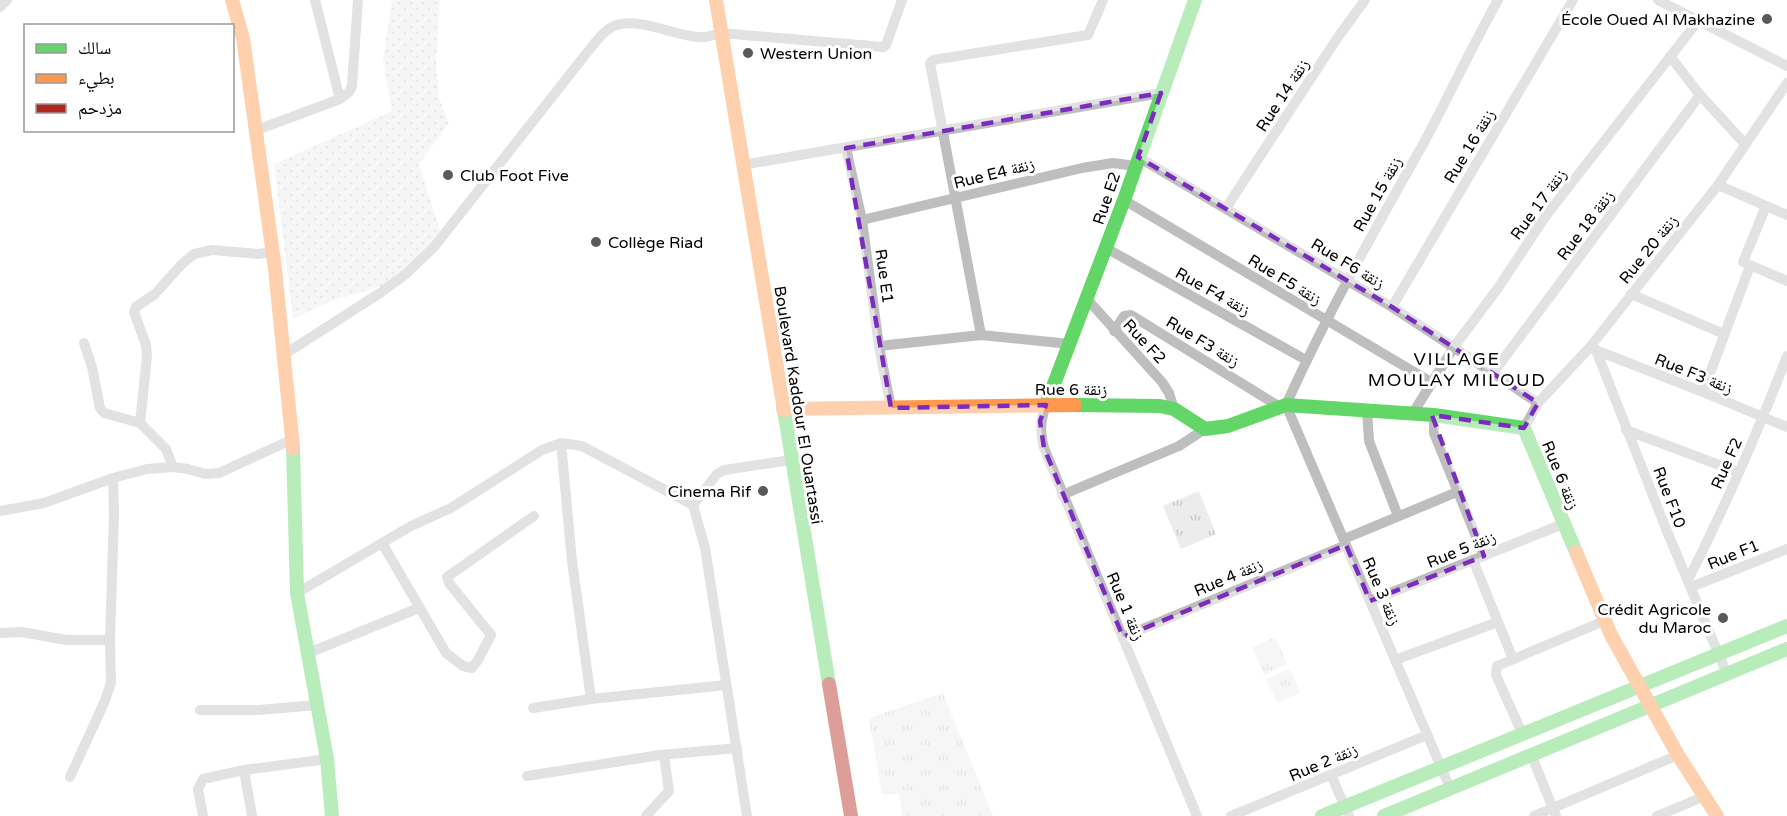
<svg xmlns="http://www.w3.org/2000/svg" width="1787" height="816" viewBox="0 0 1787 816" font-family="'Varela Round','Noto Naskh Arabic',sans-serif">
<defs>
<pattern id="grass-dots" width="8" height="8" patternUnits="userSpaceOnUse" patternTransform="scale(1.5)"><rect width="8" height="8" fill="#ececec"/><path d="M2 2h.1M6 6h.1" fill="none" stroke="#c9c9c9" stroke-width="1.8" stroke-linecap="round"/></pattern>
<pattern id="park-tufts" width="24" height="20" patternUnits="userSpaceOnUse" patternTransform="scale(1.5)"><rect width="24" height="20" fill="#ececec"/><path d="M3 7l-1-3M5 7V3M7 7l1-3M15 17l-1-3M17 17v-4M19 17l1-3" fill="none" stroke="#c9c9c9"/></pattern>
</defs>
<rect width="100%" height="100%" fill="#fff"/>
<polygon fill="url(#grass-dots)" points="392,0 440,0 436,60 439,98 449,123 419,164 440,231 425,255 386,285 333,300 293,319 274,164 392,111 383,60"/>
<g fill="url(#park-tufts)">
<polygon points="1199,491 1216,534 1181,549 1163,506"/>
<polygon points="1275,637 1287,664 1264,675 1252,647"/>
<polygon points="1290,669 1300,693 1277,703 1266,679"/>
<polygon points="943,693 943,694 993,816 902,816 899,794 882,794 869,718"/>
</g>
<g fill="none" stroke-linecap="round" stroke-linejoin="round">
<g stroke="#bebebe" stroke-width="10">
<polyline points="315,0 340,99"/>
<polyline points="1658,0 1787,66"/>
<polyline points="0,7 7,0"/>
<polyline points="1670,56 1700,95 1745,144"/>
<polyline points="257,130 340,99 349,92 352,86 358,0"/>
<polyline points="846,148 862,220 879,346 891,408"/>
<polyline points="1138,157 1392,307 1538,403"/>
<polyline points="742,165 1161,93"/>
<polyline points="1718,185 1787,215"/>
<polyline points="1124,200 1431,382"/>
<polyline points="1766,206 1743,262 1787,281"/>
<polyline points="1226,208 1338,37 1365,0"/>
<polyline points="862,220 1082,168 1113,163 1135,166"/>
<polyline points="1106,248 1306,360"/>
<polyline points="1631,294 1724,334"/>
<polyline points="1086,298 1162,382 1169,393 1174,409"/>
<polyline points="1392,307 1573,0"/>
<polyline points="1114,331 1124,316 1131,315 1280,407"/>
<polyline points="981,335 930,63 933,60 1088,35 1103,0"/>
<polyline points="84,343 92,367 100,408 104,413 140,423 166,449 173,467"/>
<polyline points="879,346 981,335 1070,344"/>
<polyline points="1593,349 1703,392 1787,427"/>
<polyline points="1596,350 1666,529 1727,674"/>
<path d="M285 354 380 293 406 274 434 247 589 50C596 42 602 32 612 27 637 15 673 36 699 37 706 38 714 35 721 33L883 47 886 45 902 0"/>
<polyline points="1493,373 1700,95"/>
<polyline points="1703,392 1750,266"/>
<path d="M1046 405C1040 422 1040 431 1044 448L1197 816"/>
<polyline points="1367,410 1369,441 1398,516"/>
<polyline points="1413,413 1454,347 1498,288 1545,217 1698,21"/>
<polyline points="1434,415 1434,433 1484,556"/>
<polyline points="140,423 147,356 146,345 134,312 136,307 155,294 181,265 194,254 212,250 258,254 273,252"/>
<polyline points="1524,428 1538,403 1590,347 1718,185 1787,83"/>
<polyline points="1626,430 1738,472"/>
<polyline points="561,443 572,561 591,699"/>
<polyline points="1062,495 1179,446 1205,429"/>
<polyline points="693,505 717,474 724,470 791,460"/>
<polyline points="0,511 44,503 113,478 147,469 173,467 188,469 205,474 219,473 293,439"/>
<polyline points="1344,539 1457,492"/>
<polyline points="382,543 446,653 463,666 472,668 478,660 491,635 449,583 447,577 534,516"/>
<polyline points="1473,560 1513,659"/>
<path d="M1688 580C1725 507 1758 432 1787 356"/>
<polyline points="1691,587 1787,549"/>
<polyline points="297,593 411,526 451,508 542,450 561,443 582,446 693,505 705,548 747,816"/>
<polyline points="1370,601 1563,524"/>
<polyline points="0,633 22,632 66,640 110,640"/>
<polyline points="1123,637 1346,545"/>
<polyline points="306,654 419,608"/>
<polyline points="1395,660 1498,622"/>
<polyline points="533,708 591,699 726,685"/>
<polyline points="200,710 258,710 318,705"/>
<polyline points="1522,733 1496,675 1497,666 1604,621"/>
<polyline points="1531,754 1556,816"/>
<polyline points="244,770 252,816"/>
<polyline points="1331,775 1349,816"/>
<polyline points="527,776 660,755 737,748"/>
<polyline points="70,777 104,703 111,683 110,640 114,514 113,478"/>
<path d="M1450 788 1286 405C1326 316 1374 231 1422 146 1448 98 1471 48 1498 0"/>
<polyline points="203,816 198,789 203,779 244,770 327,759"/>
<polyline points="646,816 669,791 664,755"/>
<polyline points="1231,816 1427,735"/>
<polyline points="1534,816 1678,755"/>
<polyline points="1657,816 1705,796"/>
</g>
<g stroke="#63d668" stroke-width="14">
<polyline points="1046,405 1124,200 1195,0"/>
<polyline points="1075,405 1160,406 1174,409 1205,429 1228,426 1286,405 1434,415 1524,428 1576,552"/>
<polyline points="784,410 829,684"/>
<polyline points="293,448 297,593 327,759 332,816"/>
<polyline points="1322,816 1787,626"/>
<polyline points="1384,816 1787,649"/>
</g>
<g stroke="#ff974d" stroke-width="14">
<polyline points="232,0 243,38 275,269 293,448"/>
<polyline points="716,0 784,410"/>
<polyline points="783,409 1075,405"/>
<polyline points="1576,552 1611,635 1678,755 1717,816"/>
</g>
<polyline stroke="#b3261e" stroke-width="14" points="829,684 851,816"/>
</g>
<path d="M0 0H1787V816H0ZM1161 93 1138 157 1392 307 1538 403 1524 428 1432 415 1484 556 1370 601 1346 545 1123 637 1044 448 1040 421 1046 405 891 408 846 148Z" fill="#fff" fill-opacity=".55" fill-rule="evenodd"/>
<path fill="none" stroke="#7b2cbf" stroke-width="4.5" stroke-dasharray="12 8" stroke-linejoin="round" d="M1161 93 1138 157 1392 307 1538 403 1524 428 1432 415 1484 556 1370 601 1346 545 1123 637 1044 448 1040 421 1046 405 891 408 846 148Z"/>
<g fill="#595959" stroke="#fff" stroke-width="2">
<circle cx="1767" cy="19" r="6"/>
<circle cx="748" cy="53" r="6"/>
<circle cx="448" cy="175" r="6"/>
<circle cx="596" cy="242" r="6"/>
<circle cx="763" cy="491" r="6"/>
<circle cx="1723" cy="618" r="6"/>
</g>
<g text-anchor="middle" stroke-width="6" stroke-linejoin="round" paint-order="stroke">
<g font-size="16" fill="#000" stroke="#fff" text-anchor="end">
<text x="1755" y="25">École Oued Al Makhazine</text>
<text x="760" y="59" text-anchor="start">Western Union</text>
<text x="460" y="181" text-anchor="start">Club Foot Five</text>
<text x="608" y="248" text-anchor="start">Collège Riad</text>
<text x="751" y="497">Cinema Rif</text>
<text x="1711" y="615">Crédit Agricole<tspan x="1711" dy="18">du Maroc</tspan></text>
</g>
<g font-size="16" fill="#000" stroke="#fff">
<text transform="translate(1282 95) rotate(-57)" y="6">Rue 14 زنقة</text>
<text transform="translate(1469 146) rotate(-59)" y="6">Rue 16 زنقة</text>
<text transform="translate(994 173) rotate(-14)" y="6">Rue E4 زنقة</text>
<text transform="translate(1377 194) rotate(-61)" y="6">Rue 15 زنقة</text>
<text transform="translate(1106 198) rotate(-71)" y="6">Rue E2</text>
<text transform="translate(1538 204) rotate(-54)" y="6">Rue 17 زنقة</text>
<text transform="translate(1585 225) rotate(-53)" y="6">Rue 18 زنقة</text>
<text transform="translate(1648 249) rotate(-51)" y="6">Rue 20 زنقة</text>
<text transform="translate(1348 263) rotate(31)" y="6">Rue F6 زنقة</text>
<text transform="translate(885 276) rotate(82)" y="6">Rue E1</text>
<text transform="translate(1285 279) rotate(31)" y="6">Rue F5 زنقة</text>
<text transform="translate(1213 291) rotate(29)" y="6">Rue F4 زنقة</text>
<text transform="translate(1145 341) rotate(47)" y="6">Rue F2</text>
<text transform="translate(1203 341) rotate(31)" y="6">Rue F3 زنقة</text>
<text transform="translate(1694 373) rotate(22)" y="6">Rue F3 زنقة</text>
<text x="1071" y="395">Rue 6 زنقة</text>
<text transform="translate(799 405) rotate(81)" y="6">Boulevard Kaddour El Ouartassi</text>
<text transform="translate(1726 463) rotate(-66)" y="6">Rue F2</text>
<text transform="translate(1561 475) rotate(68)" y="6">Rue 6 زنقة</text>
<text transform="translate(1670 497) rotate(69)" y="6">Rue F10</text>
<text transform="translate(1461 549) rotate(-22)" y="6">Rue 5 زنقة</text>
<text transform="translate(1733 554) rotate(-22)" y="6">Rue F1</text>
<text transform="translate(1228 577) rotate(-23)" y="6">Rue 4 زنقة</text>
<text transform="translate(1382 591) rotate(67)" y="6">Rue 3 زنقة</text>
<text transform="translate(1126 606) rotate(67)" y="6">Rue 1 زنقة</text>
<text transform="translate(1323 762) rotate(-23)" y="6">Rue 2 زنقة</text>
</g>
<g font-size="18" letter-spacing="1.5" fill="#000" stroke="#fff">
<text x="1457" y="365">VILLAGE<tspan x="1457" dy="21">MOULAY MILOUD</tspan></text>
</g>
</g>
<rect x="24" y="24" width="210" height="108" fill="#ffffff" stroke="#999999" stroke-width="1.5"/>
<rect x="36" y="44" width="30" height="9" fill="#63d668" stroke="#999999" stroke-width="1.5"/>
<text x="78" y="54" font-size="18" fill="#000000">سالك</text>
<rect x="36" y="74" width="30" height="9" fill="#ff974d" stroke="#999999" stroke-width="1.5"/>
<text x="78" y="84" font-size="18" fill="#000000">بطيء</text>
<rect x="36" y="104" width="30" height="9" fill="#b3261e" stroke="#999999" stroke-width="1.5"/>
<text x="78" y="114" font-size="18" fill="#000000">مزدحم</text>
</svg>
